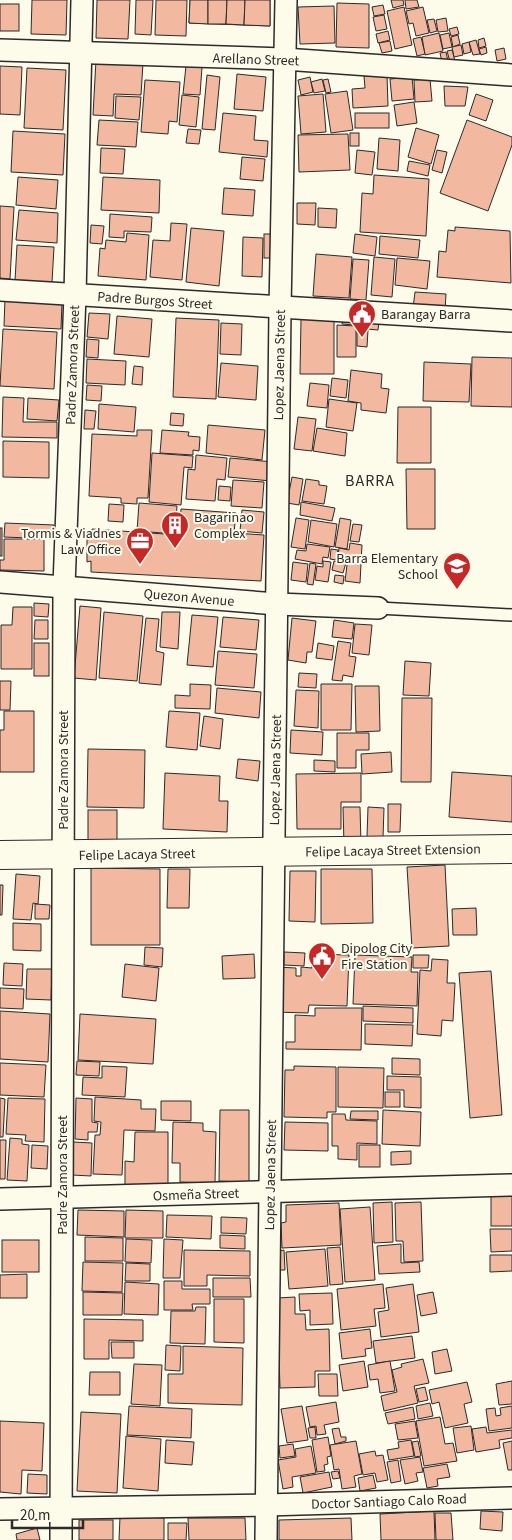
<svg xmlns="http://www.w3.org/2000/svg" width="512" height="1540" viewBox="0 0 512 1540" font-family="'Source Sans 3',sans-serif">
<rect width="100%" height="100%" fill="#fdfbea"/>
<g fill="#f2b8a0" stroke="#2b2b2b">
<polygon points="32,0 67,0 66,35 31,34"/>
<polygon points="97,0 130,0 128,39 96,38"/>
<polygon points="136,0 153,0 151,35 135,34"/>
<polygon points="156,0 187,0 186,36 155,35"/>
<polygon points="190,0 270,0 270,26 189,23"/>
<polygon points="190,0 208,0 208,24 189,23"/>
<polygon points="208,0 227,0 226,24 208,24"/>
<polygon points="227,0 245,0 244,25 226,24"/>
<polygon points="245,0 270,0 270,26 244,25"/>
<polygon points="391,0 403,0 404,5 393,8"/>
<polygon points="405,0 417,0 419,7 406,9"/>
<polygon points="337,3 369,4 369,48 336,47"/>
<rect x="0" y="4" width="19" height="27"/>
<polygon points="383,5 385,14 374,16 372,7"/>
<polygon points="334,6 335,43 300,44 298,7"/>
<polygon points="404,7 412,45 395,49 387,11"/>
<polygon points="423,7 429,33 416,36 413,23 409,24 406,11"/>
<polygon points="384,15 387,29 376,31 373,17"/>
<polygon points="446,18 448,31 438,32 436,20"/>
<polygon points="434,19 437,31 430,33 427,20"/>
<polygon points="457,27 459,34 451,36 449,29"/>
<polygon points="388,31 390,40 378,43 376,34"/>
<polygon points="439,33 443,51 425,55 422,37"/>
<polygon points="449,33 452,47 443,49 440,35"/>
<polygon points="458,35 460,44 453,47 451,37"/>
<polygon points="421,37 425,54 417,56 413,39"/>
<polygon points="484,38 486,46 479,48 478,40"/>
<polygon points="476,40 480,54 473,55 469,42"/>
<polygon points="390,41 392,51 382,53 379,43"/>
<polygon points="469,42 471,52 464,54 462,44"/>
<polygon points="461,45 463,55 454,57 452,47"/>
<polygon points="486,47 487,53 481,55 479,49"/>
<polygon points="504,48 506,59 497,61 495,50"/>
<polygon points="452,50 455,61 450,62 447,51"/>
<polygon points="446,52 448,61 442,62 440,53"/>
<polygon points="96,60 143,63 141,95 114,94 113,116 93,115"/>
<polygon points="0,66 22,67 20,115 0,114"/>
<polygon points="186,66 202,67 200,95 183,94"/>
<polygon points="27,68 66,70 63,130 24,128"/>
<polygon points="237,74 266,77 263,111 234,109"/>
<polygon points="207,75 220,77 215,130 202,129"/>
<polygon points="387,75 388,106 353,108 352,89 365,88 364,76"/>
<polygon points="310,77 313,92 301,95 298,80"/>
<polygon points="412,77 414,99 392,101 390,79"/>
<polygon points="322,79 325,91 314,93 311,82"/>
<polygon points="328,79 331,92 326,93 323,80"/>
<polygon points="430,79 432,101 415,102 414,80"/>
<polygon points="145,80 180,82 177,122 169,121 168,134 141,132"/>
<polygon points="444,86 468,87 465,106 445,106"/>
<polygon points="347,91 353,130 331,133 325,94"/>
<polygon points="323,94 326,132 301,134 298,96"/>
<polygon points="476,94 493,100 486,121 469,115"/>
<polygon points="182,95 199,97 196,127 179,125"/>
<polygon points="116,96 141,97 139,120 115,118"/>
<polygon points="414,102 417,123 397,126 394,105"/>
<polygon points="223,113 256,116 254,140 268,141 267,157 219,152"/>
<rect x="355" y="113" width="34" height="15"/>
<polygon points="99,120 138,122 136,147 97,145"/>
<polygon points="467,120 512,137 512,145 488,211 440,193"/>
<polygon points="416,128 439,135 431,164 408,157"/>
<polygon points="188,129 201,130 199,144 186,143"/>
<polygon points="13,131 65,134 63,175 11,172"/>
<rect x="350" y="133" width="9" height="13"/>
<polygon points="348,134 350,170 299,172 298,135"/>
<polygon points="379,138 400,140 398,171 377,169"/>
<polygon points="101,148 125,149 123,174 100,173"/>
<polygon points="357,150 375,152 372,175 355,173"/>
<polygon points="437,150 447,152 442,173 432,170"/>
<polygon points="242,157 265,159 263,181 240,179"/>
<polygon points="409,161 430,165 428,176 407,171"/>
<polygon points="374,175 429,179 426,236 360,232 362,193 373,194"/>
<polygon points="18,177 58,180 56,209 16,205"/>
<polygon points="103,177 160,180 159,213 101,210"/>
<polygon points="224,188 255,190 253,216 222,214"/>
<polygon points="297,203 316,203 315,225 297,224"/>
<polygon points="0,206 14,207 10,279 0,278"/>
<polygon points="318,208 337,209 336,228 318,227"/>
<polygon points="19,210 58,213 57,243 16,240"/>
<polygon points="110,214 152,217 151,232 124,231 124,238 109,237"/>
<polygon points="171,223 187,224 182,280 150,277 153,240 170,241"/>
<polygon points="91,225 104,226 102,244 90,243"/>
<polygon points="455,227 510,231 511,283 437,277 439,251 446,252 448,230 455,231"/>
<polygon points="191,228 224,231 219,286 186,282"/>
<polygon points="127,233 149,235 146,280 98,276 100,248 105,249 106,240 126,242"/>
<rect x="264" y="234" width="9" height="24"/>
<polygon points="355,234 377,237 375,256 353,253"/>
<polygon points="380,236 420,240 418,258 379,254"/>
<polygon points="243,237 263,238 262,277 242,276"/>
<polygon points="17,245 54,247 52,282 15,281"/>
<polygon points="316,254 352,257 349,298 313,296"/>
<polygon points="374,257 395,259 392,297 371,295"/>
<polygon points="397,258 430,261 427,289 395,285"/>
<polygon points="353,259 369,260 366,300 350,299"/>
<polygon points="415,292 446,294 445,310 413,308"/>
<polygon points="5,299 62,302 61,329 4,326"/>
<polygon points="89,313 110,314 108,339 87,337"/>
<polygon points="117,316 152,319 149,357 114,354"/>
<polygon points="343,317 367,319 366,326 342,324"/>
<polygon points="176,318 219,320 216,399 173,397"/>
<polygon points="301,319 334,319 334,374 300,374"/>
<polygon points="368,321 379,322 378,330 367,329"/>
<polygon points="221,323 242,324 241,355 220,354"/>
<polygon points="337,325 356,326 356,357 337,357"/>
<polygon points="3,329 57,332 54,389 0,386"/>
<polygon points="357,330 368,330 367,347 357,346"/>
<polygon points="87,339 99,340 98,358 86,357"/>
<polygon points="472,357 512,358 512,407 471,406"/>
<polygon points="87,359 126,361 125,385 86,383"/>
<polygon points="424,362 471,364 469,402 423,401"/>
<polygon points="221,363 258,366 256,400 218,397"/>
<polygon points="134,366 143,367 142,385 132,384"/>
<polygon points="351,370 382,374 381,388 389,389 386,413 361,410 361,403 348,401"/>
<polygon points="332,378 348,380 346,398 330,396"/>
<polygon points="310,383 329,385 327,408 307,406"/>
<polygon points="87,385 102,386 101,401 86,400"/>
<polygon points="3,397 24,398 23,422 57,422 57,438 2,437"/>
<polygon points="28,398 59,400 57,421 27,419"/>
<polygon points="329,399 357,403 353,431 326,427"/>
<polygon points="99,404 136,407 134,432 98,429"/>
<polygon points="398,407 431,407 431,463 397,463"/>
<polygon points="85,410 96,411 94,429 84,429"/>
<polygon points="171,413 184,414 183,426 170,425"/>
<polygon points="298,417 316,419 312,451 294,449"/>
<polygon points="208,425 265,430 262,460 206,453"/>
<polygon points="317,428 347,433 345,456 313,451"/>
<polygon points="137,430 152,430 148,498 137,498 137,504 121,503 121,498 89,496 92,434 137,436"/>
<polygon points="162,430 189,432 188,436 200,437 199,451 193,450 193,455 160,453"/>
<polygon points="3,441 49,442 49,478 3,477"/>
<polygon points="152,453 193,456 192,468 184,467 181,505 149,502"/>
<polygon points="196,455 227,458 225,480 217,479 215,501 186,499 188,469 195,470"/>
<polygon points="230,458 273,462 271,481 228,477"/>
<polygon points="406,469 435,469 435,529 407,529"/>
<polygon points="292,477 303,479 299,505 287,503"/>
<polygon points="306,479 319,481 319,485 327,486 324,504 302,501"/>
<polygon points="233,480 264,482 262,508 231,506"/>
<polygon points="219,486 231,487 230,501 218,500"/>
<polygon points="301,502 335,508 332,521 300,515"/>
<polygon points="139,503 177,506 175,534 137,531"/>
<polygon points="109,504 124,505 123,522 108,521"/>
<polygon points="181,509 236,513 234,533 264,535 261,581 91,572 91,561 87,562 87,537 91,537 92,529 179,535"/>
<polygon points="242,510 264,512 262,533 240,531"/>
<polygon points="296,518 309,520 305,549 291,547"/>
<polygon points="340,518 351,520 347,549 335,547"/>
<polygon points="311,520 337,524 334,547 308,542"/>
<polygon points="5,523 54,525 54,539 4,537"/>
<polygon points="353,524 362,525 359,542 350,541"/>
<rect x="0" y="528" width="2" height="28"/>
<polygon points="4,539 44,539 44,571 0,570 0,560 4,560"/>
<polygon points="350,543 362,545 360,583 345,581 348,557 338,556 339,548 349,550"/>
<polygon points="307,544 330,547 328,558 323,557 322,564 295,559 297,550 306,551"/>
<polygon points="331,549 338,550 336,560 330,559"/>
<polygon points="338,557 347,559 343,573 332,570 334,561 337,562"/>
<polygon points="323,561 331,562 328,582 315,580 317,566 323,567"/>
<polygon points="293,562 308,564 306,582 291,580"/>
<polygon points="310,563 316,564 313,585 307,584"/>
<polygon points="335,575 344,576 343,584 334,582"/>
<polygon points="34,603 49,604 48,617 34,616"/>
<polygon points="80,606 101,608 96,680 74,678"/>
<polygon points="13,607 32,607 32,669 1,669 1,625 12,625"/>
<polygon points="104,612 143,616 137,681 99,678"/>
<polygon points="162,612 180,612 178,649 160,647"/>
<polygon points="192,615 218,617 213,667 187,665"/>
<polygon points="223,617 259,620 256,650 220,647"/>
<polygon points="146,618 159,619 156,651 164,653 161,685 139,683"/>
<polygon points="292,618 316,621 312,652 307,652 306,663 288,660"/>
<polygon points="35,620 48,620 48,639 34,639"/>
<polygon points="334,620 354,623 352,639 332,637"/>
<polygon points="355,624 372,625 369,655 352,653"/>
<polygon points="338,641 351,643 349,656 356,657 353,677 343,675 342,681 332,680"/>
<rect x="34" y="643" width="15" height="33"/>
<polygon points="318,643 334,646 332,660 316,658"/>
<polygon points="218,651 257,654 254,688 215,685"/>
<polygon points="405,661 431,663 429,696 403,695"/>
<polygon points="299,673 317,674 316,688 298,687"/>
<polygon points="0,681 11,681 10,710 0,710"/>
<polygon points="190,684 211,685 210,709 175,708 175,695 190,696"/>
<polygon points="321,684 352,684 351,730 321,730"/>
<polygon points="355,686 379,686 380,731 356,732"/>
<polygon points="217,688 261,692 259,718 215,713"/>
<polygon points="296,690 319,691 318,728 294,726"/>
<polygon points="402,698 432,698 431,782 401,782"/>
<polygon points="4,711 34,711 34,772 0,772 0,730 4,730"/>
<polygon points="169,711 200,713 197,750 166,747"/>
<polygon points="204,716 223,719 220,749 200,746"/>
<polygon points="291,730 323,732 322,755 290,753"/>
<polygon points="337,733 369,733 369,750 356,750 356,768 337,768"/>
<polygon points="88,749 145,750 144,808 87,807"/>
<polygon points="391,752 392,772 362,774 361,754"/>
<polygon points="238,759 260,761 258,781 236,778"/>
<polygon points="314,760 335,761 335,772 314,771"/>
<polygon points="452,772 512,776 512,822 449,817"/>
<polygon points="165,773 220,776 219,801 228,801 227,832 163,829"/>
<polygon points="361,773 361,802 341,802 341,829 297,829 296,774"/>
<polygon points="388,804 401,804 400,832 388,832"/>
<polygon points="343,807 360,807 361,844 344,845"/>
<polygon points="368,807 384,808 383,838 367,837"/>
<rect x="88" y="810" width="29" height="32"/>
<polygon points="445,865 449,946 412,948 407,867"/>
<polygon points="91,868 160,869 160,945 91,945"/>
<polygon points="168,869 190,869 189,908 167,908"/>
<polygon points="321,869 372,869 373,923 321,924"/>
<polygon points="290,871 316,871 315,922 289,921"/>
<polygon points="16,874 40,876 38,904 33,903 31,920 13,919"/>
<polygon points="0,885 3,885 2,915 0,915"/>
<polygon points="35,904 50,905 49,919 35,919"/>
<polygon points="476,908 477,935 453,935 452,909"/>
<polygon points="13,923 41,924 41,951 13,950"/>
<polygon points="145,947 163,948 162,967 144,965"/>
<polygon points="284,952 305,953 304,966 284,965"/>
<polygon points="254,954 255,978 223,979 222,956"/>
<polygon points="312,954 349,955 347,1006 309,1005 308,1013 275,1012 276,967 296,968 296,976 301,976 301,967 312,968"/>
<polygon points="355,955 412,957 411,972 418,972 417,1006 353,1004"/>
<polygon points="413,955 429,955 428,968 413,968"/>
<polygon points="432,959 448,960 447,983 455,983 453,1021 442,1020 441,1036 417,1034 420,970 431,971"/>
<polygon points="4,963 23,964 22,986 3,985"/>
<polygon points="125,964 159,968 156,1001 122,997"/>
<polygon points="27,969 52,969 51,1000 26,999"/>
<polygon points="491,971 502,1115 470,1118 459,973"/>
<polygon points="0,988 24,989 23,1009 0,1008"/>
<polygon points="363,1006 413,1008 413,1023 363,1021"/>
<polygon points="315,1008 362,1008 361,1050 286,1049 286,1042 295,1042 295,1015 315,1016"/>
<polygon points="0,1011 50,1014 48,1062 0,1059"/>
<polygon points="80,1014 156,1019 153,1064 78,1060"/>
<polygon points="365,1024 413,1025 412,1046 365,1044"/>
<polygon points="392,1058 420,1059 420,1075 392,1074"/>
<polygon points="77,1061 100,1062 99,1076 76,1075"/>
<polygon points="0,1063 46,1065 44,1097 0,1095"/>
<polygon points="102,1066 127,1067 125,1097 82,1095 83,1077 102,1078"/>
<polygon points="294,1066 336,1067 336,1112 327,1112 327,1118 284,1117 285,1070 294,1070"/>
<polygon points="338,1067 384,1068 383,1108 338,1107"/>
<polygon points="387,1076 421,1077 421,1108 404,1107 404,1090 387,1090"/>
<rect x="385" y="1092" width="15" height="15"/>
<polygon points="95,1097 141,1100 141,1109 156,1109 155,1131 124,1130 122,1175 93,1174 95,1135 100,1135 101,1122 94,1121"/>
<polygon points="0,1098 5,1099 3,1137 0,1137"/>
<polygon points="8,1098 45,1099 44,1142 25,1141 26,1135 6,1134"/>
<polygon points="76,1098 92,1099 92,1122 98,1123 97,1132 88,1132 88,1140 75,1139"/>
<polygon points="161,1101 191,1101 191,1121 161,1120"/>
<polygon points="220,1110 249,1110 249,1182 219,1181"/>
<polygon points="383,1110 421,1112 420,1146 382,1144"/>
<polygon points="351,1111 378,1111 378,1120 350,1119"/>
<polygon points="332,1114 345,1114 346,1120 377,1121 377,1144 357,1143 357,1160 338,1159 338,1146 332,1146"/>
<polygon points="173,1122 203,1123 203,1131 216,1132 215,1183 180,1182 180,1163 172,1163"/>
<polygon points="285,1122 328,1123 328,1151 284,1150"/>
<polygon points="135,1132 168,1132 168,1186 125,1186 125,1161 134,1162"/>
<polygon points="10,1138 22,1139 22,1144 29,1145 27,1181 7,1180"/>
<polygon points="0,1140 6,1140 5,1179 0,1179"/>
<polygon points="73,1142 92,1143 91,1176 72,1175"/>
<polygon points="32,1145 48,1146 47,1169 31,1168"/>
<rect x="359" y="1145" width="21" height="22"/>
<polygon points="411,1151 411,1164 391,1165 391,1152"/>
<rect x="491" y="1192" width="21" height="34"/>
<polygon points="392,1202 393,1242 374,1243 373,1203"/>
<polygon points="421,1202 423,1261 404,1262 403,1241 396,1241 395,1203"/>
<polygon points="339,1203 341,1245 282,1248 281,1223 286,1222 286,1205"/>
<polygon points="370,1207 375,1280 345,1282 340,1209"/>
<polygon points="78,1210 124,1211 124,1237 77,1235"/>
<polygon points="126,1210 163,1211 163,1238 125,1238"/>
<polygon points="167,1215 212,1216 211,1239 166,1237"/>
<polygon points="221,1217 247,1218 246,1234 221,1233"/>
<polygon points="490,1229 512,1229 512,1251 491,1252"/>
<polygon points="220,1235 245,1236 245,1249 220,1248"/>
<polygon points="280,1235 280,1251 284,1250 285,1270 270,1270"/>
<polygon points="85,1237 123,1238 123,1261 85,1261"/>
<polygon points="126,1239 152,1240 151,1263 125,1262"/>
<polygon points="164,1239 183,1240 180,1278 163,1278"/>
<rect x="2" y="1240" width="37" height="32"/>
<polygon points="401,1244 401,1263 419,1262 420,1272 379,1274 377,1246"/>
<polygon points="340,1247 343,1284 330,1285 327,1248"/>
<polygon points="325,1249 328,1286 289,1289 286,1252"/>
<polygon points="184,1250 250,1251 250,1276 207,1275 207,1286 184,1286"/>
<polygon points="490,1255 512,1255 512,1271 490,1272"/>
<polygon points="83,1262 123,1263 122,1292 82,1291"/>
<polygon points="126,1263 150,1264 150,1281 125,1281"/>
<polygon points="27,1274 27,1298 0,1298 0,1275"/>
<polygon points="213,1278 250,1278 251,1297 213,1297"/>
<polygon points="164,1281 182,1281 182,1289 210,1289 210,1304 192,1304 193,1310 164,1310"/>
<polygon points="125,1282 159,1284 158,1315 124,1314"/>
<polygon points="383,1284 385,1308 374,1309 376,1326 341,1330 337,1289"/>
<polygon points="413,1284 419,1332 381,1337 378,1312 389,1310 386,1288"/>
<polygon points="83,1292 123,1293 122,1315 83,1315"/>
<polygon points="433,1292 437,1313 421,1316 417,1295"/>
<polygon points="332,1293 333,1324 310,1325 310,1310 300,1311 299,1294"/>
<polygon points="295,1297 295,1314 305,1314 306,1330 329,1329 330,1371 315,1371 315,1387 280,1388 277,1298"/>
<polygon points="214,1299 244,1299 244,1343 214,1342"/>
<polygon points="196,1307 206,1307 205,1344 170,1343 171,1311 195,1311"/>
<polygon points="84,1319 143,1320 143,1341 109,1340 109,1359 84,1359"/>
<polygon points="370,1329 372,1348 365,1349 366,1356 342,1359 339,1333"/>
<polygon points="412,1336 415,1358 376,1363 373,1341"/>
<polygon points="111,1342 134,1342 134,1358 112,1358"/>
<polygon points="166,1345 181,1346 180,1371 165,1370"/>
<polygon points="183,1346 243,1348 242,1405 168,1403 168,1374 183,1374"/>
<polygon points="447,1349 452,1371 435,1374 432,1352"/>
<polygon points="423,1359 429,1383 414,1386 418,1403 384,1411 381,1396 397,1392 392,1370 402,1367 401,1364"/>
<polygon points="364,1361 368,1387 343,1391 339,1365"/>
<polygon points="390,1361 395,1391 380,1393 378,1379 370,1380 368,1365"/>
<polygon points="134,1364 162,1365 160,1406 131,1404"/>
<polygon points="90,1372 120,1372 120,1395 89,1395"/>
<polygon points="318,1374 337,1374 338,1396 319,1396"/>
<polygon points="512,1381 512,1404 499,1405 496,1384"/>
<polygon points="467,1382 472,1402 464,1404 468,1423 445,1428 439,1402 432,1404 429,1390"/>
<polygon points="425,1387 428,1400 419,1402 416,1389"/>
<polygon points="336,1402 339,1422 324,1425 326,1434 317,1435 316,1426 310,1427 306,1407"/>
<polygon points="430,1403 433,1416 418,1419 416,1406"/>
<polygon points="129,1406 192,1409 191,1438 127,1435"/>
<polygon points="302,1406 308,1440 287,1443 281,1409"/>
<polygon points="512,1406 512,1428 489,1431 486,1409 495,1408 496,1416 501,1415 500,1408"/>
<polygon points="413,1407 415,1419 388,1424 385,1413"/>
<polygon points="81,1412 121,1414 117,1493 77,1491"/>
<polygon points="440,1417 445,1444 453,1443 457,1461 424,1466 416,1421"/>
<polygon points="0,1421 44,1423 42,1471 22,1470 21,1494 0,1492"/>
<polygon points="415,1421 418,1438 398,1440 395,1424"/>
<polygon points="471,1426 474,1450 457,1453 453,1428"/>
<polygon points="315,1427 316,1438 310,1438 308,1428"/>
<polygon points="486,1427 487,1433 512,1430 512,1438 499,1440 500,1448 476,1452 472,1429"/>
<polygon points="339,1428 341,1437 346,1437 346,1441 335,1444 332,1429"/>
<polygon points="126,1436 161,1439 158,1491 123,1488"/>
<polygon points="328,1437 331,1456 327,1457 328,1464 324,1465 325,1471 317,1472 312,1440"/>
<polygon points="166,1440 194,1442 192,1465 165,1463"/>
<polygon points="411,1440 414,1456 389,1460 387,1450 399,1448 398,1442"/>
<polygon points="356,1441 362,1474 354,1476 356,1487 342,1489 339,1469 334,1470 330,1445"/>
<polygon points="418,1441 421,1456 415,1457 412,1442"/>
<polygon points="512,1441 512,1470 508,1470 503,1443"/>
<polygon points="293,1444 295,1456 280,1458 279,1446"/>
<polygon points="311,1446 316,1473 292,1477 293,1487 283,1489 278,1460 296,1457 295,1449"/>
<polygon points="375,1451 376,1456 383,1455 388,1480 377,1482 375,1473 363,1475 359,1454"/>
<polygon points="420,1457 423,1472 416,1473 418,1481 405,1484 400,1460"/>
<polygon points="398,1460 401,1481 391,1483 387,1462"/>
<polygon points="447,1464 450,1477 437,1479 438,1486 427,1488 423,1468"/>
<polygon points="338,1471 340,1478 333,1479 331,1472"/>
<polygon points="329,1472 332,1487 303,1493 300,1477"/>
<polygon points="28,1474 47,1475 47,1494 27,1493"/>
<polygon points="373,1475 376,1488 360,1491 358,1478"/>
<polygon points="434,1511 435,1540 381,1540 380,1514"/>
<polygon points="481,1511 503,1512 502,1531 480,1529"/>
<polygon points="435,1513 451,1513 453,1540 436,1540"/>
<polygon points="120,1517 164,1518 164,1540 119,1540"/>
<polygon points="188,1518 245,1518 246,1540 189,1540"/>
<polygon points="351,1518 352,1540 279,1540 279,1520"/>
<rect x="79" y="1520" width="34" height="20"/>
<polygon points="168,1523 187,1523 186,1540 168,1540"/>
<polygon points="37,1528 40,1540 17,1540 16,1534"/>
</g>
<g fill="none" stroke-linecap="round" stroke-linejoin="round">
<g stroke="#2b2b2b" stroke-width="14">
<polyline id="service" points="378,608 512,615"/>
</g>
<g stroke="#2b2b2b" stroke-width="24">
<g id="minor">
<polyline points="0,50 284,59 512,75"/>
<polyline points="0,290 512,321"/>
<polyline points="0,582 277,604 378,608"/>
<polyline points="0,1199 512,1185"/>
<polyline points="0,1509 266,1505 512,1498"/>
<polyline points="61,1540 64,586 75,295 82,0"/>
<polyline points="266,1540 280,309 286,0"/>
</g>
</g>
<g stroke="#2b2b2b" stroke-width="30">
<polyline id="secondary" points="0,855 512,849"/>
</g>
<use href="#service" stroke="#fdfbea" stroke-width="11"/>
<use href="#minor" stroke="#fdfbea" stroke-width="21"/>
<use href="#secondary" stroke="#fdfbea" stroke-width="28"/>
</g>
<defs>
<g id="civic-pin" transform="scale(1.4375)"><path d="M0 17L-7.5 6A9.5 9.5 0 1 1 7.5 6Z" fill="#c62828" stroke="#fdfbea"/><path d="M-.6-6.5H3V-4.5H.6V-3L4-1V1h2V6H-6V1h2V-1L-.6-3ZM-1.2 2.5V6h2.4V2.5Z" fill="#fff"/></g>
<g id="building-pin" transform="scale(1.4375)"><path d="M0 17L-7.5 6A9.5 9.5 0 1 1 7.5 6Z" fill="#c62828" stroke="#fdfbea"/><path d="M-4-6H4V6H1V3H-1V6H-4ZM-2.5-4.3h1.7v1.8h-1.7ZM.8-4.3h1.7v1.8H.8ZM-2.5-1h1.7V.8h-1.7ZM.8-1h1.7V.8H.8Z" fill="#fff"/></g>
<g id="office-pin" transform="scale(1.4375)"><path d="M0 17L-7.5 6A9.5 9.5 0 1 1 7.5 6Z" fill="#c62828" stroke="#fdfbea"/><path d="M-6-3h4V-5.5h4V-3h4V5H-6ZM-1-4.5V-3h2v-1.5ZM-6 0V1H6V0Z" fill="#fff"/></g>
<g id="school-pin" transform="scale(1.4375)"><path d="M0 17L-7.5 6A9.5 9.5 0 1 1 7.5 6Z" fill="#c62828" stroke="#fdfbea"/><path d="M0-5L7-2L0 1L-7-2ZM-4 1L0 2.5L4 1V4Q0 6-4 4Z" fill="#fff"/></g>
</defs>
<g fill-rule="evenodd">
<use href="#civic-pin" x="362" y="314"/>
<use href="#building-pin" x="175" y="525"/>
<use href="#office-pin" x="140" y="541"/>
<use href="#school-pin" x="457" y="566"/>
<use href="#civic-pin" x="322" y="956"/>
</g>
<g text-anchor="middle" stroke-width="4" stroke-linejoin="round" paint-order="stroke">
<g font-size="14" fill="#2b2b2b" stroke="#fdfbea">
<text transform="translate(256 59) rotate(2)" y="5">Arellano Street</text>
<text transform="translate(155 300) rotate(4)" y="5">Padre Burgos Street</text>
<text transform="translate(72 365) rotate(-88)" y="5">Padre Zamora Street</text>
<text transform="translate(279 365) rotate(-89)" y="5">Lopez Jaena Street</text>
<text transform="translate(189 597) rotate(5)" y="5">Quezon Avenue</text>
<text transform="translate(63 770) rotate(-90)" y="5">Padre Zamora Street</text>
<text transform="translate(275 770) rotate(-89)" y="5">Lopez Jaena Street</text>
<text transform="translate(393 850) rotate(-1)" y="5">Felipe Lacaya Street Extension</text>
<text transform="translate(137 854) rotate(-1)" y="5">Felipe Lacaya Street</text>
<text transform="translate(62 1175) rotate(-90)" y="5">Padre Zamora Street</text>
<text transform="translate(270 1175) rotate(-89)" y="5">Lopez Jaena Street</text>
<text transform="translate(196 1194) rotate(-2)" y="5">Osmeña Street</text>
<text transform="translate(389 1501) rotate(-2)" y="5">Doctor Santiago Calo Road</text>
</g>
<g font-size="14" fill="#2b2b2b" stroke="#fdfbea" text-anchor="start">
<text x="381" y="319">Barangay Barra</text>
<text x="194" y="522">Bagarinao<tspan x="194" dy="16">Complex</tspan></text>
<text x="121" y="538" text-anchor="end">Tormis &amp; Viadnes<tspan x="121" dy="16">Law Office</tspan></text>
<text x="438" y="563" text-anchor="end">Barra Elementary<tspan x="438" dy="16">School</tspan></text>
<text x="341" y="953">Dipolog City<tspan x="341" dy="16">Fire Station</tspan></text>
</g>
<g font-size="16" letter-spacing="1" fill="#2b2b2b" stroke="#fdfbea">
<text x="370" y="486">BARRA</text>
</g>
</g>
<path d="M12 1520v8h71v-8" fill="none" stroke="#2b2b2b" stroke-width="2.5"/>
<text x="20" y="1520" font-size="15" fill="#2b2b2b" stroke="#fdfbea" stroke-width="4" paint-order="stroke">20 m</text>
</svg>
